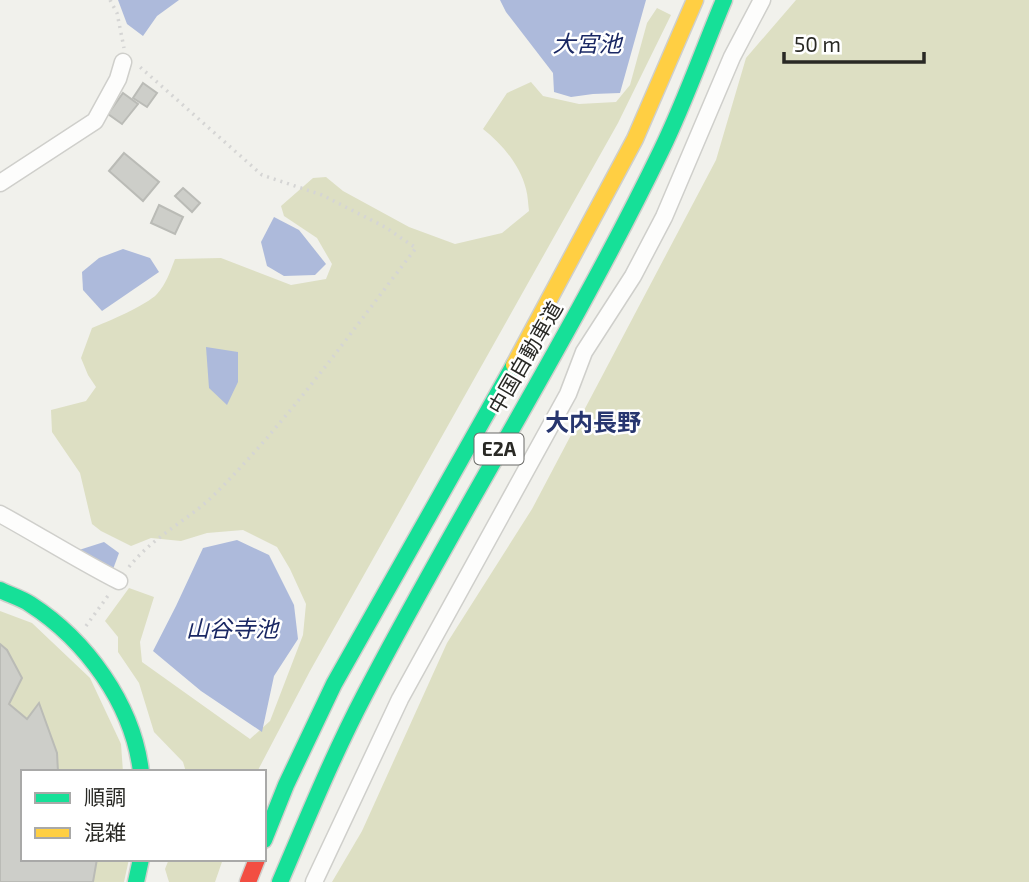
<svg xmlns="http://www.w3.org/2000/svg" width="1029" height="882" viewBox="0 0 1029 882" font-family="'Exo 2','Noto Sans JP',sans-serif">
<rect width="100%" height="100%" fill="#f1f1ec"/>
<g fill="#dddfc3">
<polygon points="796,0 1029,0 1029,882 332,882 362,831 447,643 532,509 716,160 746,58"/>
<path d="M657 8 671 15 618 123 310 671 257 772H186L183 762 154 732 139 683 118 652V637L105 621 129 588 154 597 140 642 142 662 250 739 270 721 303 635 306 604 290 569 277 547 243 530 207 533 181 541 151 538 131 546 101 531 92 524 80 473 52 432 51 410 86 401 96 387 88 375 81 358 92 328C107 322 147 305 157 294 166 284 170 272 175 259L221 258 291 285 326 279 332 264 317 238 284 216 281 206 313 178 326 177 343 191 409 227 455 244 502 233 529 211C528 204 528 196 526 189 520 165 502 144 483 129L507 93 531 82 543 96 579 104 616 102 630 85 647 23Z"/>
<polygon points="0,611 32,623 90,678 121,744 123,772 23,772 23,859 129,859 124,882 0,882"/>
<polygon points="169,859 223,859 215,882 169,882 165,869"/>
</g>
<g fill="#adbadb">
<polygon points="118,0 179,0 157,16 143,36 127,24"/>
<polygon points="500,0 646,0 620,93 593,94 571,97 554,92 553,73 506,12"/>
<polygon points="274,217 299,230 326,264 315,275 284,276 267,266 261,242"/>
<polygon points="123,249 150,258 159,272 102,311 83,290 82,272 99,258"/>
<polygon points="206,347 238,352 238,382 227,405 209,388"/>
<polygon points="237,540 269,555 294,605 298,639 274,676 262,732 201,691 153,651 176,606 203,548"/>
<polygon points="104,542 119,553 112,572 79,550"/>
</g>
<g fill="#cdcec9" stroke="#babbb6" stroke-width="2">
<polygon points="143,83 157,93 147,107 133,98"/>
<polygon points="123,93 138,104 122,124 108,114"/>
<polygon points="124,153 159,182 143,201 109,171"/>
<polygon points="183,188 200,203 192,212 175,196"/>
<polygon points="159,205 183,217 175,234 151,223"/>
<polygon points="0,644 7,650 22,678 9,704 27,719 39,703 57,753 58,772 23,772 23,859 97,859 93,882 0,882"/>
</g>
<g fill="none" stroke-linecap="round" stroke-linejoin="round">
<g stroke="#cfcfcb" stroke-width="19">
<g id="street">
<polyline points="0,183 95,121 118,79 123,62"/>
<path d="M0 514C40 536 78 560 119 581"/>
<polyline points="314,882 400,699 568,394 584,352 633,276 664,217 732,57 762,0"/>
</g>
</g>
<g stroke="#cfcfcb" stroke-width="19">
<g id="fast">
<path d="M0 590C10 595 21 598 30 604 86 640 133 704 141 772"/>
<polyline points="264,840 286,785 334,684 514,365"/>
<polyline points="136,882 141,859"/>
<path d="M280 882C307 819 333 755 365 694 460 511 571 337 661 151 685 102 703 50 724 0"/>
</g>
</g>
<g stroke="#cfcfcb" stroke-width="19">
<polyline id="slow" points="514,365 635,139 695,0"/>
</g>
<g stroke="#cfcfcb" stroke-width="19">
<polyline id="jam" points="248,882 257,859"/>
</g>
<g stroke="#d5d5d4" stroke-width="3.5" stroke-dasharray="2 5" stroke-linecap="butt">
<polyline points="110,0 117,13 124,48"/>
<path d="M129 567C153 536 191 519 218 491 291 417 352 331 416 248L385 227 322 195 262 175 140 67"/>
<polyline points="86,626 110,593"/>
</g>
<use href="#street" stroke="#fdfdfc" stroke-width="16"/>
<use href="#fast" stroke="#16e098" stroke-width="16"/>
<use href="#slow" stroke="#ffcf43" stroke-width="16"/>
<use href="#jam" stroke="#f24e42" stroke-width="16"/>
</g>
<g text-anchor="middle" stroke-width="5" stroke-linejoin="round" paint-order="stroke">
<rect fill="#fff" stroke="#696966" stroke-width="2" x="474.5" y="433.5" width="49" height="31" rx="5"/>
<g font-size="19" font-weight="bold" fill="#292925">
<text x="499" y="456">E2A</text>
</g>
<g font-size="21" fill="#292925" stroke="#fff">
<text transform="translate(526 358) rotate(-60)" y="7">中国自動車道</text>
</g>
<g font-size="23" font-style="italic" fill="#1a2864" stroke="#fff">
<text x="587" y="52">大宮池</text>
<text x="232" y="637">山谷寺池</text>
</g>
<g font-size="24" font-weight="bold" fill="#27366f" stroke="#fff">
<text x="593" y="431">大内長野</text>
</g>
</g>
<rect x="21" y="770" width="245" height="91" fill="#ffffff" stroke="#a9a9a8" stroke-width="2"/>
<rect x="35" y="793" width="35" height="10" fill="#16e098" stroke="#a9a9a8" stroke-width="2"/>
<text x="84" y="805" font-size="21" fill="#292925">順調</text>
<rect x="35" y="828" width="35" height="10" fill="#ffcf43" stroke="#a9a9a8" stroke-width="2"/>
<text x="84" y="840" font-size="21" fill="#292925">混雑</text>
<path d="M784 52v10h140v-10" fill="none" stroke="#292925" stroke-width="3.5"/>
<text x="794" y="52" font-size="21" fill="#292925" stroke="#ffffff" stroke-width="5" paint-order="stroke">50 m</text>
</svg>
